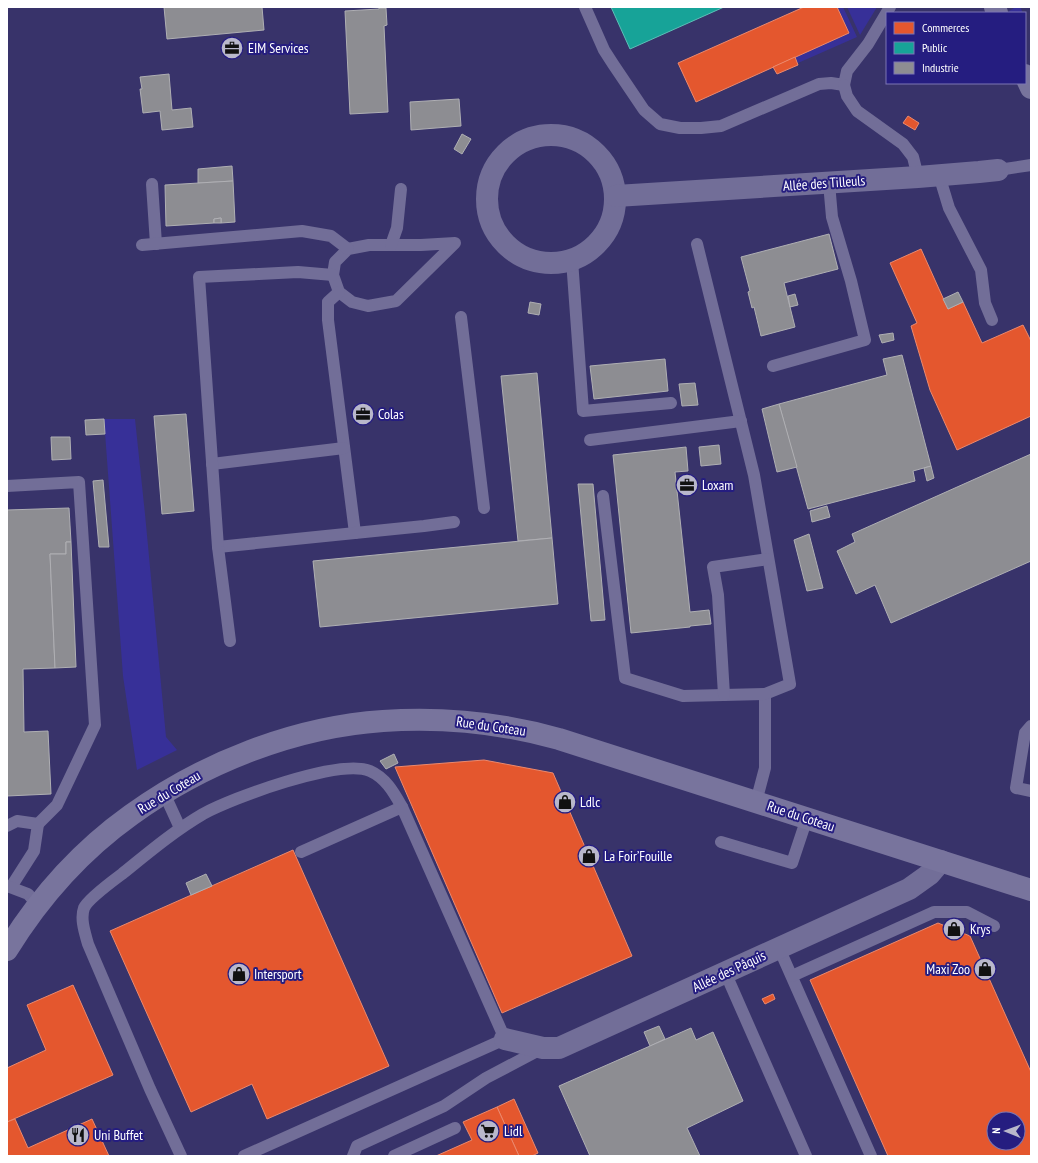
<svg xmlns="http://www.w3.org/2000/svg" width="1038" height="1163" viewBox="0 0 1038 1163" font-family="'PT Sans Narrow',sans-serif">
<rect width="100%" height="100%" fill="#38336a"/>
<g fill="#373098">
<polygon points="837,7 843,7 857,37 798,63 795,57 849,33"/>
<polygon points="847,7 877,7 860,35"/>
<polygon points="1016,7 1020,7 1023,13 1010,13 1009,11"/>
<polygon points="104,419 135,419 145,514 166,737 177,750 137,770 123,676"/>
</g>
<g fill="#e4572e" stroke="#ec896d" fill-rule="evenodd">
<polygon points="804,7 837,7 849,33 696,102 678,63"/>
<polygon points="795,57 798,65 777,74 773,67"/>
<polygon points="908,116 919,123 915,130 903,123"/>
<polygon points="921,249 948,309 963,302 982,343 1023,325 1031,341 1031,416 957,450 930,390 911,326 917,323 890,263"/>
<polygon points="484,760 553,773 632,956 502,1013 395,767"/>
<polygon points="293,850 389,1066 267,1119 252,1084 191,1112 110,931"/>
<path d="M938 923 970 936 1031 1072V1156H888L810 980ZM994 1119H1018V1143H994Z"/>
<polygon points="73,985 113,1075 7,1122 7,1068 46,1050 27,1005"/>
<polygon points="773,994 775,999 765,1004 762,999"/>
<polygon points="514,1099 538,1153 532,1156 519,1156 497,1107"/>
<polygon points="497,1107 519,1156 436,1156 472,1140 463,1122"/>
<polygon points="15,1119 28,1148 92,1119 109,1156 7,1156 7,1122"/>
</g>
<polygon fill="#17a398" stroke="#5dbfb7" points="611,7 724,7 630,49"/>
<g fill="#8d8d92" stroke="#afafb3">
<polygon points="164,7 262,7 264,30 167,39"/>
<polygon points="379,8 386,8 387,25 384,26 388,112 350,114 345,11 379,9"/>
<polygon points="169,74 172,110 191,108 193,127 162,130 160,111 143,113 140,89 142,89 140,77"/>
<polygon points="459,99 461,126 411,130 410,102"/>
<polygon points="462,134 471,139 462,154 454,149"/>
<polygon points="232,166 233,181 198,183 198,169"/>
<polygon points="233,181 235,222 221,223 221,218 214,219 214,223 166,226 165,185"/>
<polygon points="221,218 221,223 214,223 214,219"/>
<polygon points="829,234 838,269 784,283 795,327 761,336 754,307 752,308 748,292 750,291 741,257"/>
<polygon points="958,292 963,302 948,309 943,299"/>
<polygon points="795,294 798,305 790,307 788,296"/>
<polygon points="530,302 541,304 539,315 528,313"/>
<polygon points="893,333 894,340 882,343 879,335"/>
<polygon points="902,355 931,466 913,471 915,481 808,509 779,404 887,375 883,359"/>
<polygon points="665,359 668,391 594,399 590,366"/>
<polygon points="537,373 552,538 518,541 501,376"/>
<polygon points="695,383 698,405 682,406 679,384"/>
<polygon points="779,404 797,467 777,472 762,409"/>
<polygon points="186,414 194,511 162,514 154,416"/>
<polygon points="104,419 105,434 86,435 85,420"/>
<polygon points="51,437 70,437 71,459 52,460"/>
<polygon points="719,445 721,464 701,466 699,447"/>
<polygon points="686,447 688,471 675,472 690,612 709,610 711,624 690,626 690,627 631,633 613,455"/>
<polygon points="1031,454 1031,561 891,623 875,585 856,594 837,551 855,542 852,534"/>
<polygon points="931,466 934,478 927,481 924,468"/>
<polygon points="103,480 109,547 99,547 93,481"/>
<polygon points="578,484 593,484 605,620 591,621"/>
<polygon points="827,506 830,517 812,522 810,511"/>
<polygon points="69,508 71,542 66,542 66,554 50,554 55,668 23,669 24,732 48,731 51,794 7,796 7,510"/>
<polygon points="809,534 823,588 807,591 794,540"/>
<polygon points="552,538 558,604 320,627 313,561"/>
<polygon points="66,542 71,542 76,667 55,668 50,554 66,554"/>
<polygon points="394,754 398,763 386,769 380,761"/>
<polygon points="206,874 212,886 191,895 186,883"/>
<polygon points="659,1026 665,1039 650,1046 644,1032"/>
<polygon points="691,1028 696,1040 713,1032 743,1101 687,1128 700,1156 590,1156 559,1086"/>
</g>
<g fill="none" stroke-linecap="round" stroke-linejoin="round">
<g stroke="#726e98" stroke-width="12">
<polyline points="585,7 604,50 613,64 644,110 660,124 680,128 701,128 721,126 819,84 831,83 844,85 847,71 868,44 890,7"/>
<polyline points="844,85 847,96 857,111 903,144 913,157 918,177"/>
<polyline points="998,170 1031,165"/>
<polyline points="939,175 949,208 981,270 985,303 992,320"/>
<polyline points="152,184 156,244"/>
<polygon points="455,243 396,301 368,306 352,302 339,292 333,275 335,262 348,249 369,245 421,245"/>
<polyline points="697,244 754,475 790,684 765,694 765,768 756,802"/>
<polyline points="142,245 302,231 331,236 348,249"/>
<polyline points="391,245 397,228 401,189"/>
<polyline points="572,260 583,411 671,403"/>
<polyline points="339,292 328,302 328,320 355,533"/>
<polyline points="461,317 484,508"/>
<polyline points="773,366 865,340 851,281 832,217 829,183"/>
<polyline points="590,440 741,421"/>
<polyline points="212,464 344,448"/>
<polyline points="7,486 79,482 95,725 57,805 38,824"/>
<polyline points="603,496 625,678 683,696 765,694"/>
<polyline points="218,547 424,526 454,522"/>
<polyline points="230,641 218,547 199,277 298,272 333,275"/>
<polyline points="724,695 718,595 713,567 768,559"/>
<polyline points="1031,726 1025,733 1016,788 1031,791"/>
<polyline points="164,793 180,828"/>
<polyline points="7,826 17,821 38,824 34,851 11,887"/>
<polyline points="721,842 792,863 807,818"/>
<polyline points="301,852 402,807"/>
<polyline points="7,886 28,894 38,905"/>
<polyline points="779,948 871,1156"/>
<polyline points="725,972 806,1156"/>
<polyline points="792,976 934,912 967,912 994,926"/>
<path d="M181 1156 150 1089 88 944C85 933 80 919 84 908 88 899 114 880 122 874 148 853 174 831 203 814 232 798 340 758 370 771 386 778 394 793 402 807L505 1039 244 1156"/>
<polyline points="353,1156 357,1146 444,1106 486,1078 543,1048"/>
<polyline points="394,1156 455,1128"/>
</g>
<g stroke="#726e98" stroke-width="22">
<circle cx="551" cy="199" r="64"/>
<polyline points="616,196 918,177 979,172 998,170"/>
<polyline points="505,1039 543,1048 559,1048 909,889 930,874 941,861"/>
</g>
<g stroke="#78749d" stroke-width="22">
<polyline points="995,7 997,13"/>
<polyline points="1025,75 1031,88"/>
<path d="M7 950C39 898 82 850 131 815 203 763 294 727 383 721 442 717 502 723 559 739L1031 890"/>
</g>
</g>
<defs>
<g id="office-disc" transform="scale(1.15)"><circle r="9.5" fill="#b9b8cb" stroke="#251d80"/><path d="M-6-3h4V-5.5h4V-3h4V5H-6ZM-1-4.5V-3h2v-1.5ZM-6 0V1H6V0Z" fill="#111"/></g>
<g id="shop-disc" transform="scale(1.15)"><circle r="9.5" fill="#b9b8cb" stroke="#251d80"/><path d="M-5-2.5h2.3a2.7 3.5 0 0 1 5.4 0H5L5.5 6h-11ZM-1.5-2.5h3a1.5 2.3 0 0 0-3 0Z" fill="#111"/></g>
<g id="supermarket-disc" transform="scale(1.15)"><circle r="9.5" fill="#b9b8cb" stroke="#251d80"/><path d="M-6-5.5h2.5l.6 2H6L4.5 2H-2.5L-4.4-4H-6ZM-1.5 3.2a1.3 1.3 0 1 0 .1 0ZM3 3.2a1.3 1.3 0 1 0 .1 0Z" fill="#111"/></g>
<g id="restaurant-disc" transform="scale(1.15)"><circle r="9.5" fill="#b9b8cb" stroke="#251d80"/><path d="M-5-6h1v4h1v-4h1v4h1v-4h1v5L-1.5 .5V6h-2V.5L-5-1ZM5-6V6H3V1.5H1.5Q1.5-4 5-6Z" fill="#111"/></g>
</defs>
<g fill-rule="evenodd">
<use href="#office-disc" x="232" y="48"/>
<use href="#office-disc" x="363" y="414"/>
<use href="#office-disc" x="687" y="485"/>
<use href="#shop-disc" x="565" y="802"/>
<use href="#shop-disc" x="589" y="856"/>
<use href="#shop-disc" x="954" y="929"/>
<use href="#shop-disc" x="985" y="969"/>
<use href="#shop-disc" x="239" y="974"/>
<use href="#supermarket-disc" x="488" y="1131"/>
<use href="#restaurant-disc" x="78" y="1135"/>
</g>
<g text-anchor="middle" stroke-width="4" stroke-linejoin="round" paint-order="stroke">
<g font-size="14" fill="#fff" stroke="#251d80" text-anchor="start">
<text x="248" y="53">EIM Services</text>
<text x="378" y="419">Colas</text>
<text x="702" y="490">Loxam</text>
<text x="580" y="807">Ldlc</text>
<text x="604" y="861">La Foir’Fouille</text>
<text x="970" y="934">Krys</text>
<text x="970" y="974" text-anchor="end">Maxi Zoo</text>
<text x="254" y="979">Intersport</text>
<text x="504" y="1136">Lidl</text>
<text x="94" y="1140">Uni Buffet</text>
</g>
<g font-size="14" fill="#fff" stroke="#251d80">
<text transform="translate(824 183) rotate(-4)" y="5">Allée des Tilleuls</text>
<text transform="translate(491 726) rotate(8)" y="5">Rue du Coteau</text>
<text transform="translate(169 792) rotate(-31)" y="5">Rue du Coteau</text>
<text transform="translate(801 816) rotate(18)" y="5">Rue du Coteau</text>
<text transform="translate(729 971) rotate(-25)" y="5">Allée des Pâquis</text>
</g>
</g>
<rect width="1038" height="1163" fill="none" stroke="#ffffff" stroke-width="16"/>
<rect x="886" y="12" width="140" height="72" fill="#251d80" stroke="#7c77b3"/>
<rect x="894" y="22" width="20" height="12" fill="#e4572e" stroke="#7c77b3"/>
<text x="922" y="32" font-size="12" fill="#ffffff">Commerces</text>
<rect x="894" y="42" width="20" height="12" fill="#17a398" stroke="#7c77b3"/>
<text x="922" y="52" font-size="12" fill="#ffffff">Public</text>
<rect x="894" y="62" width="20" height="12" fill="#8d8d92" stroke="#7c77b3"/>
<text x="922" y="72" font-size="12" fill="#ffffff">Industrie</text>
<g transform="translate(1006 1131) rotate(271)"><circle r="19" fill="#251d80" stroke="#7c77b3"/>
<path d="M0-3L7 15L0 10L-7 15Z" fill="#b9b8cb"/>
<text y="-6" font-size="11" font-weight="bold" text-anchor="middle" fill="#ffffff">N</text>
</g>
</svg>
